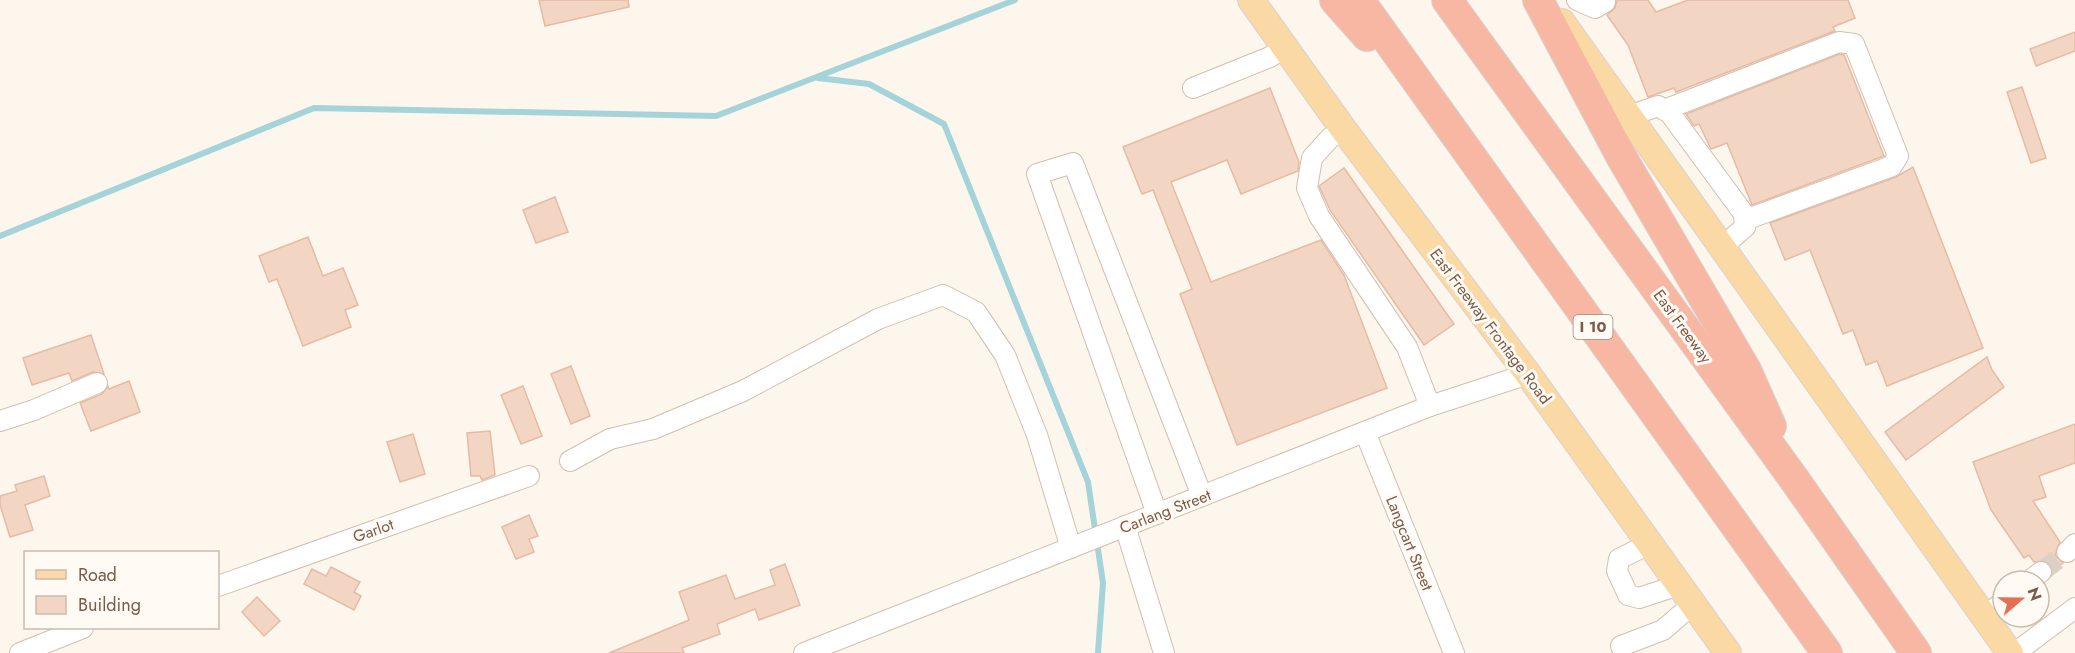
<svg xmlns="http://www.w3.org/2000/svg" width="2075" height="653" viewBox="0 0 2075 653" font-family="Jost,sans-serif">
<rect width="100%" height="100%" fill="#fdf6ec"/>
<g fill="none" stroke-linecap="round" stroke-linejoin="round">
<g stroke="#a5d3da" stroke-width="6">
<polyline points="818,78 869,84 944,124 1088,482 1103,583 1098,653"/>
<polyline points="0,236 314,108 716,116 1015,0"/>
</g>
</g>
<g fill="#f3d5c3" stroke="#e6bba3" stroke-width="1.5">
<polygon points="539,0 628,0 629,7 545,26"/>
<polygon points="1617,0 1648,0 1656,12 1688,0 1848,0 1855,18 1833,27 1835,31 1676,92 1674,88 1648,97 1628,45 1607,15 1615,8"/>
<polygon points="2075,32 2075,51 2036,66 2030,49"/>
<polygon points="1840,54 1844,55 1884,156 1752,205 1727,143 1711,149 1699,124 1694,126 1686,114"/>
<polygon points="2022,87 2046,158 2031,163 2007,92"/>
<polygon points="1270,88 1299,162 1298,171 1241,194 1227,160 1171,182 1211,282 1321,240 1344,275 1387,388 1237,445 1180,294 1192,289 1153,190 1142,194 1123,147"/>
<polygon points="1913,167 1983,348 1887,386 1877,361 1866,365 1853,330 1843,334 1810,250 1785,260 1770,223 1896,177"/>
<polygon points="1344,168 1454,324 1424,345 1330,210 1319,186"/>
<polygon points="555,197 568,232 536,243 523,210"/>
<polygon points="308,237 323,276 343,268 358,305 345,310 351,327 303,346 277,279 269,282 259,256"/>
<polygon points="91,335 104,374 93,372 72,381 69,373 32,385 23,358"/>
<polygon points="1987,357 1992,370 2004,387 1906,460 1885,432"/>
<polygon points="571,366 590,416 571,424 551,374"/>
<polygon points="129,381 140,412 91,431 80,403 102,394 108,386 109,389"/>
<polygon points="523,386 542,436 521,444 501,395"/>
<polygon points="2075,424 2075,463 2039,476 2046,497 2033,501 2060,542 2055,555 2063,563 2053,570 2045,561 2034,562 2029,555 2024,558 1991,510 1973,462"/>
<polygon points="490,431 495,475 482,480 480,476 471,476 467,433"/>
<polygon points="413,434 425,474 400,482 387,442"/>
<polygon points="44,476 50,496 25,505 33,530 10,537 0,505 0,496 17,491 15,485"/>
<polygon points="529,515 538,536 529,539 534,552 516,559 502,527"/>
<polygon points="785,564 800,605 759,620 755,609 717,624 720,634 682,648 684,653 609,653 689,620 679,592 726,575 735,599 775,585 770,570"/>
<polygon points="331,567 360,582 354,592 361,596 354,610 304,584 312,569 326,576"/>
<polygon points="257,597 280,621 264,636 242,612"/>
</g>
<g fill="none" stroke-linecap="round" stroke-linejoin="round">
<polyline stroke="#dcd0c4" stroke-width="20" stroke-dasharray="20 10" stroke-linecap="butt" points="2041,572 2067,552"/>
<g stroke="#d1beb0" stroke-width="22">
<g id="minor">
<polyline points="1577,0 1595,8 1605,2"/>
<polyline points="1193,88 1270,57 1285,47"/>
<polyline points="1664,110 1839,42 1854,44 1898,156 1892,166 1745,220"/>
<polyline points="1629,116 1658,106 1669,112 1744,214 1745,227 1721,248"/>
<polyline points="1344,130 1330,138 1312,158 1307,188 1319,216 1407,347 1430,406"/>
<polyline points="0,421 34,410 97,383"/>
<polyline points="1365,432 1454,653"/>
<polyline points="570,461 610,439 653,429 743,391 878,319 943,295 976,312 1005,355 1037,435 1071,548"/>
<polyline points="1157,514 1037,174 1073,163 1202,496"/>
<polyline points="1125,526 1164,653"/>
<polyline points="1649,544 1619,559 1617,571 1628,595 1639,598 1679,585"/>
<polyline points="2067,552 2075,544"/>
<polyline points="2029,581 2041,572"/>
<polyline points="218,586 529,476"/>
<polyline points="1984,617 2003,602"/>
<polyline points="1621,646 1663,630 1693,604"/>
<polyline points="20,653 83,628"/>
<polyline points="804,653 1430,406 1528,374"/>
<polyline points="2015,653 2075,608"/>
</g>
</g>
<g stroke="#dad1cd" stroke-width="28">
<g id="major">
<polyline points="1251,0 1344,130 1528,374 1728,653"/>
<polyline points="1562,22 2010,653"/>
</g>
</g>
<g stroke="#dad1cd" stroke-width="32">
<g id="highway">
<polyline points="1335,0 1367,36"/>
<polyline points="1359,0 1827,653"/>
<polyline points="1447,0 1794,479 1916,653"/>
<polyline points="1538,0 1622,158 1746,370 1771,426"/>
</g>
</g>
<use href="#minor" stroke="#fff" stroke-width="20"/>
<use href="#major" stroke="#fbd9a5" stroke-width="26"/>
<use href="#highway" stroke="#f7b7a3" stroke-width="30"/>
</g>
<g text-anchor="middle" stroke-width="6" stroke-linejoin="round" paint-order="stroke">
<rect fill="#fffaf3" stroke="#a28b7f" stroke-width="1.5" x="1573.5" y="315" width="39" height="24" rx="4.5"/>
<g font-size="15" font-weight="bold" fill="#7a5c4d">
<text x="1593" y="332">I 10</text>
</g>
<g font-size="16" fill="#7a5c4d" stroke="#fffaf3">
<text transform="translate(1491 326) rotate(53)" y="6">East Freeway Frontage Road</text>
<text transform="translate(1683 326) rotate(54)" y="6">East Freeway</text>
<text transform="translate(1165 511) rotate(-21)" y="6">Carlang Street</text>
<text transform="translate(373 530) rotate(-19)" y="6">Garlot</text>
<text transform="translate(1410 543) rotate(68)" y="6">Langcart Street</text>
</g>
</g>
<rect x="24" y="551" width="195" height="78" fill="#fffaf3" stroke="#cabbb1" stroke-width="1.5"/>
<rect x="36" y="570" width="30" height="9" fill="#fbd9a5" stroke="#cabbb1" stroke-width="1.5"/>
<text x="78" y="581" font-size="18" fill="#7a5c4d">Road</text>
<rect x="36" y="596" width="30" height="18" fill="#f3d5c3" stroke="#cabbb1" stroke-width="1.5"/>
<text x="78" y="611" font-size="18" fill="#7a5c4d">Building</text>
<g transform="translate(2021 599) rotate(70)"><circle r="28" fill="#fffaf3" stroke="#cabbb1" stroke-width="1.5"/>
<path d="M0-4.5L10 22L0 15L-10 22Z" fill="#e76f51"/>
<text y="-9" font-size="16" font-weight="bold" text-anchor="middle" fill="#7a5c4d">N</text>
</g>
</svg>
